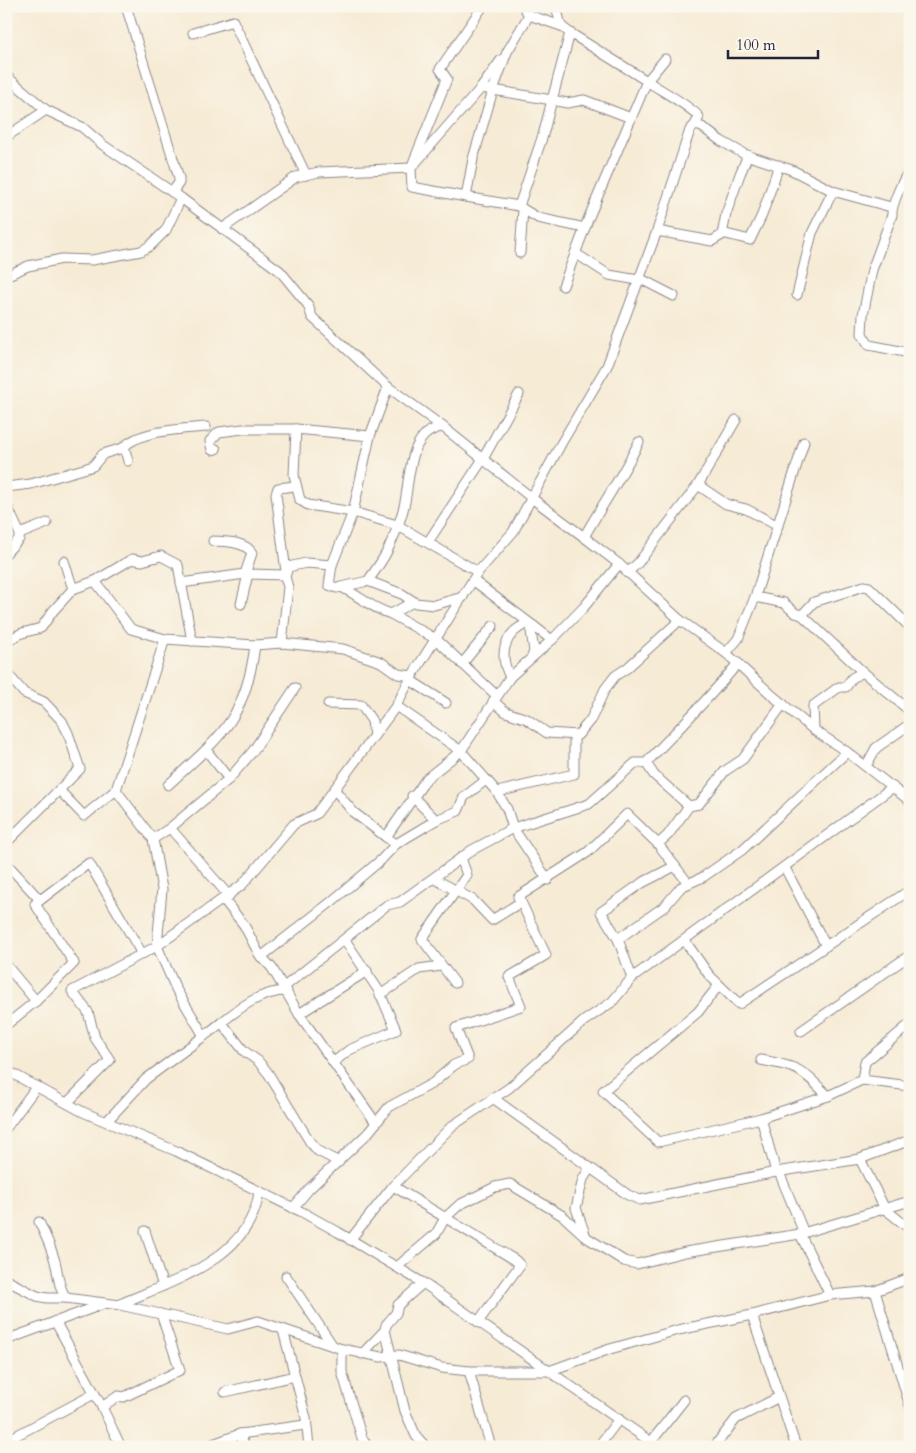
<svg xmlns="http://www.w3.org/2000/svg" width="916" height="1453" viewBox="0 0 916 1453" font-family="Cardo,serif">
<rect width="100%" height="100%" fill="#fbf7ec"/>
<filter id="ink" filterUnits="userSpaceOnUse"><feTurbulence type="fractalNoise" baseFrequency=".02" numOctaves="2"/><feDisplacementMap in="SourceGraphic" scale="10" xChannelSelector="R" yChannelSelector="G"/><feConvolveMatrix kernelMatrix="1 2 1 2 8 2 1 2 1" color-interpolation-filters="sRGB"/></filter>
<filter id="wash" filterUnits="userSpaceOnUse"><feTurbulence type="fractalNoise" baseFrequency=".0096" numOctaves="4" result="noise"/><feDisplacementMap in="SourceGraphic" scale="20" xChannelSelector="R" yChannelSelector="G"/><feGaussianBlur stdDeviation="1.12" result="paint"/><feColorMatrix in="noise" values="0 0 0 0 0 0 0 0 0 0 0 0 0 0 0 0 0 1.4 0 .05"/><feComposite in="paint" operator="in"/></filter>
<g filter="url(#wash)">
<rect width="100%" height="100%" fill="#f6ebd5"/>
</g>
<g filter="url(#ink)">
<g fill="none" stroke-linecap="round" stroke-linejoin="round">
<g stroke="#8c8688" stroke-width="11">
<g id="minor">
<polyline points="126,6 179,178 179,183 172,192"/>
<polyline points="523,6 529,15 561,26 570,33"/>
<polyline points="556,6 561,26"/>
<polyline points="193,33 233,21 306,175"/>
<path d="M665 59 647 81C660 90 692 107 699 117L695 125"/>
<polyline points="6,76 46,110 82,127 103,145 181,198 280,271 308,305 312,317 388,387 443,427 533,499 584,537 619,564 680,620 726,653 773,696 814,730 847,752 910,801"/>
<polyline points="481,88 501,60"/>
<polyline points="6,137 46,110"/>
<path d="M910 171C903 178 891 206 892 215L872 270 863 315 862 334 869 345 910 353"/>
<polyline points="466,197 412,187 411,168 481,88 493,90 507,52 529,15"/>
<polyline points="519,206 466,197 473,159 493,90 552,100 570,33 647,81 589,217 563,286"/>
<polyline points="523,209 519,206 543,135 552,100 567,103 584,100 631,118"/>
<polyline points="222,229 296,177 319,172 411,168 447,79 440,69 483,6"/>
<polyline points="657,231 712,241 722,235 726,214 740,174 748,155"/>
<polyline points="722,233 750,240 762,215 779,165"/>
<polyline points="520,253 523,209 538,218 585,228"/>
<polyline points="575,253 609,275 638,280"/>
<polyline points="6,276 28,266 62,259 92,260 141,251 150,246 166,230 181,198"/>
<polyline points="639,278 674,296"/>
<polyline points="797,295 812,233 833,191"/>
<polyline points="388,387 370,436 353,512 332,565 329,585 337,588 368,581 402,594 416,603 434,605 463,597"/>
<polyline points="370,436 296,429 294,475 300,500 308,505 353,512 397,525 478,572"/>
<polyline points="216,449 212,450 210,441 219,432 243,429 296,429"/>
<path d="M128 461 125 450 122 449C138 430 183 429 206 427"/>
<polyline points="698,485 726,504 746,509 778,526"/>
<polyline points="6,487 31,484 87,468 93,466 103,454 123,448"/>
<polyline points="6,504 20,534 19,539 6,553"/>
<polyline points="20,534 47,523"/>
<path d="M584 537C602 505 623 475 639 442"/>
<path d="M213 541C225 542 245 541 252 553L245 574"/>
<polyline points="428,542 483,459 519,394"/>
<polyline points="64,561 73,589"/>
<polyline points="286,572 276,494 278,488 295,486"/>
<polyline points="627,573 638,563 698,485 736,420"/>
<polyline points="95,581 132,559 142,561 161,556 178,565 192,641"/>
<path d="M368 581C376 569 385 558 390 545 396 532 402 516 405 502 410 476 409 430 443 427"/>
<polyline points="474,581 552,640"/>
<polyline points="181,583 245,574 285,575"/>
<path d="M341 587C360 596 369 607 391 614"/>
<polyline points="755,597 784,603 795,613 802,615 863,672 852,678 846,687 839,687 813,706 814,730"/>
<polyline points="413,602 391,614 436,639 497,696"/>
<polyline points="241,604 248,574"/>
<polyline points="802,615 814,602 864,586 869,587 910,627"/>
<polyline points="165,639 116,790 153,839 170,828 229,779 206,750"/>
<polyline points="6,641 22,633 41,628 53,611 73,589 95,581 131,629 165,639 255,645 282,643 343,649 381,662 398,674 412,676"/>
<polyline points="282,643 288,587 285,577 288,567 306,563 332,565"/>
<polyline points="726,653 738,639 755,597 804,442"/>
<polyline points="532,657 534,651 531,631 534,626"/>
<polyline points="462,664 493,626"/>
<polyline points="6,672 24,693 44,702 62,721 68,733 80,769 6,843"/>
<polyline points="863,672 910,711"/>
<path d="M510 677C498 654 504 632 529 623"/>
<polyline points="410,680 446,703"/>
<polyline points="493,701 506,712 527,719 547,733 578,735 591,719 605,689 615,676 627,668 680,620"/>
<polyline points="328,704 361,705 372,721 374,736"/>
<polyline points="396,706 461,751 497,792 507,809 513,828 548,880"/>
<polyline points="646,763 654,775 689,806"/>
<polyline points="866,766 876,748 910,724"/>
<polyline points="229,779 253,751 295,688"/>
<path d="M168 785C220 737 246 719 255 645"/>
<polyline points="59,790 84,816 116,790"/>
<polyline points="335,790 353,812 386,837"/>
<polyline points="497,792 574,774 574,735"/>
<polyline points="436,820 458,811 464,797 486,780"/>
<polyline points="170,828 229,896"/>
<polyline points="396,844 386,837 427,778 461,751 510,677 553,639 584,607 619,564"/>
<polyline points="658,844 668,835 689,806 699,804 725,771 743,759 783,704"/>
<polyline points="6,863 40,900"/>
<polyline points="675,866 642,883 601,912 618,939 665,906 681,887 703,877 742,850 847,752"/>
<polyline points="785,868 826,946"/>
<polyline points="435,879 473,900 492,920 521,902 518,897 588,852 627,814 658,844 688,883"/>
<polyline points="224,900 244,925 259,954 272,968 299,1014 376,1123"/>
<polyline points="618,939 632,978"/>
<polyline points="685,941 709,975 739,1004 910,890"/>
<polyline points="261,957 331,902 381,860 396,844 436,820 412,796"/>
<polyline points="6,965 36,1001"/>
<polyline points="455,983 422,939 467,875 461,858"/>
<polyline points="719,985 698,1012 603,1091 658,1142 761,1118 776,1172"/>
<path d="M284 987 387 905 400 902 472 850 513 828 589 804 635 763H646C677 730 709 699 738 663"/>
<polyline points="380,995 419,969 441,966"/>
<polyline points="299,1014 367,971"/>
<polyline points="222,1023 244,1051 258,1061 268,1073 310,1142 318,1151 339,1162"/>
<polyline points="6,1025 36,1001 74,963 35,904 89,863 142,954"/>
<polyline points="801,1031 910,955"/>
<path d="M204 1036C230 1017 254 991 287 991"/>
<path d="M761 1060C800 1067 801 1069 828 1096"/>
<polyline points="334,1062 349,1050 396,1030 379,991 345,940"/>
<polyline points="6,1070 83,1112 176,1151 302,1212 338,1232 423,1283 658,1447"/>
<polyline points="862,1080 910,1086"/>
<polyline points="493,1098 628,1195 640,1200 776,1172 860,1159 910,1140"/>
<polyline points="67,1103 110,1060 95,1038 88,1012 72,991 157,946 242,885 294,824 316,814 319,810 396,706 412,676 478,572 513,532 562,442 607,366 657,231 690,130 695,125 702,127 721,141 746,155 792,170 833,191 891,207"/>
<polyline points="761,1118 828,1096 862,1080 865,1062 910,1024"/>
<polyline points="107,1121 146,1079 204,1036 176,989 157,946 162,889 153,839"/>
<polyline points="6,1128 37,1086"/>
<polyline points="860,1159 885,1209 910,1229"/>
<polyline points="779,1172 804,1233"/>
<polyline points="393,1186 515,1260 520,1265 478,1322"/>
<polyline points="293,1208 309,1189 368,1133 389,1107 433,1083 454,1065 468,1059 456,1028 521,1006 509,977 546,955 521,902"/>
<path d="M39 1222C45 1234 50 1245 54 1258 59 1273 57 1285 66 1298"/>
<polyline points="145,1231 163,1286"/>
<polyline points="586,1237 576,1208 583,1179 590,1168"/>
<polyline points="350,1240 393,1186 452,1126 509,1088 584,1021 612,1002 632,978 893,787"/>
<polyline points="397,1267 436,1234 445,1218 459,1205 495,1187 510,1184 563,1216 586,1237 624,1261 637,1264 685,1252 800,1234"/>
<polyline points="286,1276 333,1346"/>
<polyline points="6,1280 37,1296 47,1298 66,1298 120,1305 228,1329 258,1321 342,1349 381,1357 399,1355 442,1368 469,1371 549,1371 610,1349 678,1330 752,1315 830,1295 875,1291 910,1278"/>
<polyline points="875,1291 910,1406"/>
<polyline points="830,1295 800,1234 910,1201"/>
<path d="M120 1304C173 1281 249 1259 259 1193"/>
<polyline points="752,1315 796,1447"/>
<polyline points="55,1321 102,1407 121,1447"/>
<polyline points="283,1330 306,1418 309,1447"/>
<polyline points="385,1330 405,1411 416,1436 426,1447"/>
<polyline points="6,1340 101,1305"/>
<polyline points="342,1349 342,1372 362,1438 368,1447"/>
<polyline points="362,1354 385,1330 386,1325 396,1313 398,1305 423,1283"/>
<polyline points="469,1371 491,1447"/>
<polyline points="225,1392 295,1376"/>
<polyline points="102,1407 118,1396 124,1397 180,1370 161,1314"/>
<polyline points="240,1434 245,1447"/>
<polyline points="6,1441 94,1394"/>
<polyline points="651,1442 684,1400"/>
<polyline points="205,1447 240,1434 305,1425"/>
<polyline points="598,1447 619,1419"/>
<polyline points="714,1447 736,1419 779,1397"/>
</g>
</g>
<use href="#minor" stroke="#fff" stroke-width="9"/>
</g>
</g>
<rect width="916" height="1453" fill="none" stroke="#fbf7ec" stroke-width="25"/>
<path d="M728 50v8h90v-8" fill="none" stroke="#22223b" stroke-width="2.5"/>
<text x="736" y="50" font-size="15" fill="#22223b" stroke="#fbf7ec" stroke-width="4" paint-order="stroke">100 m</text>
</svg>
